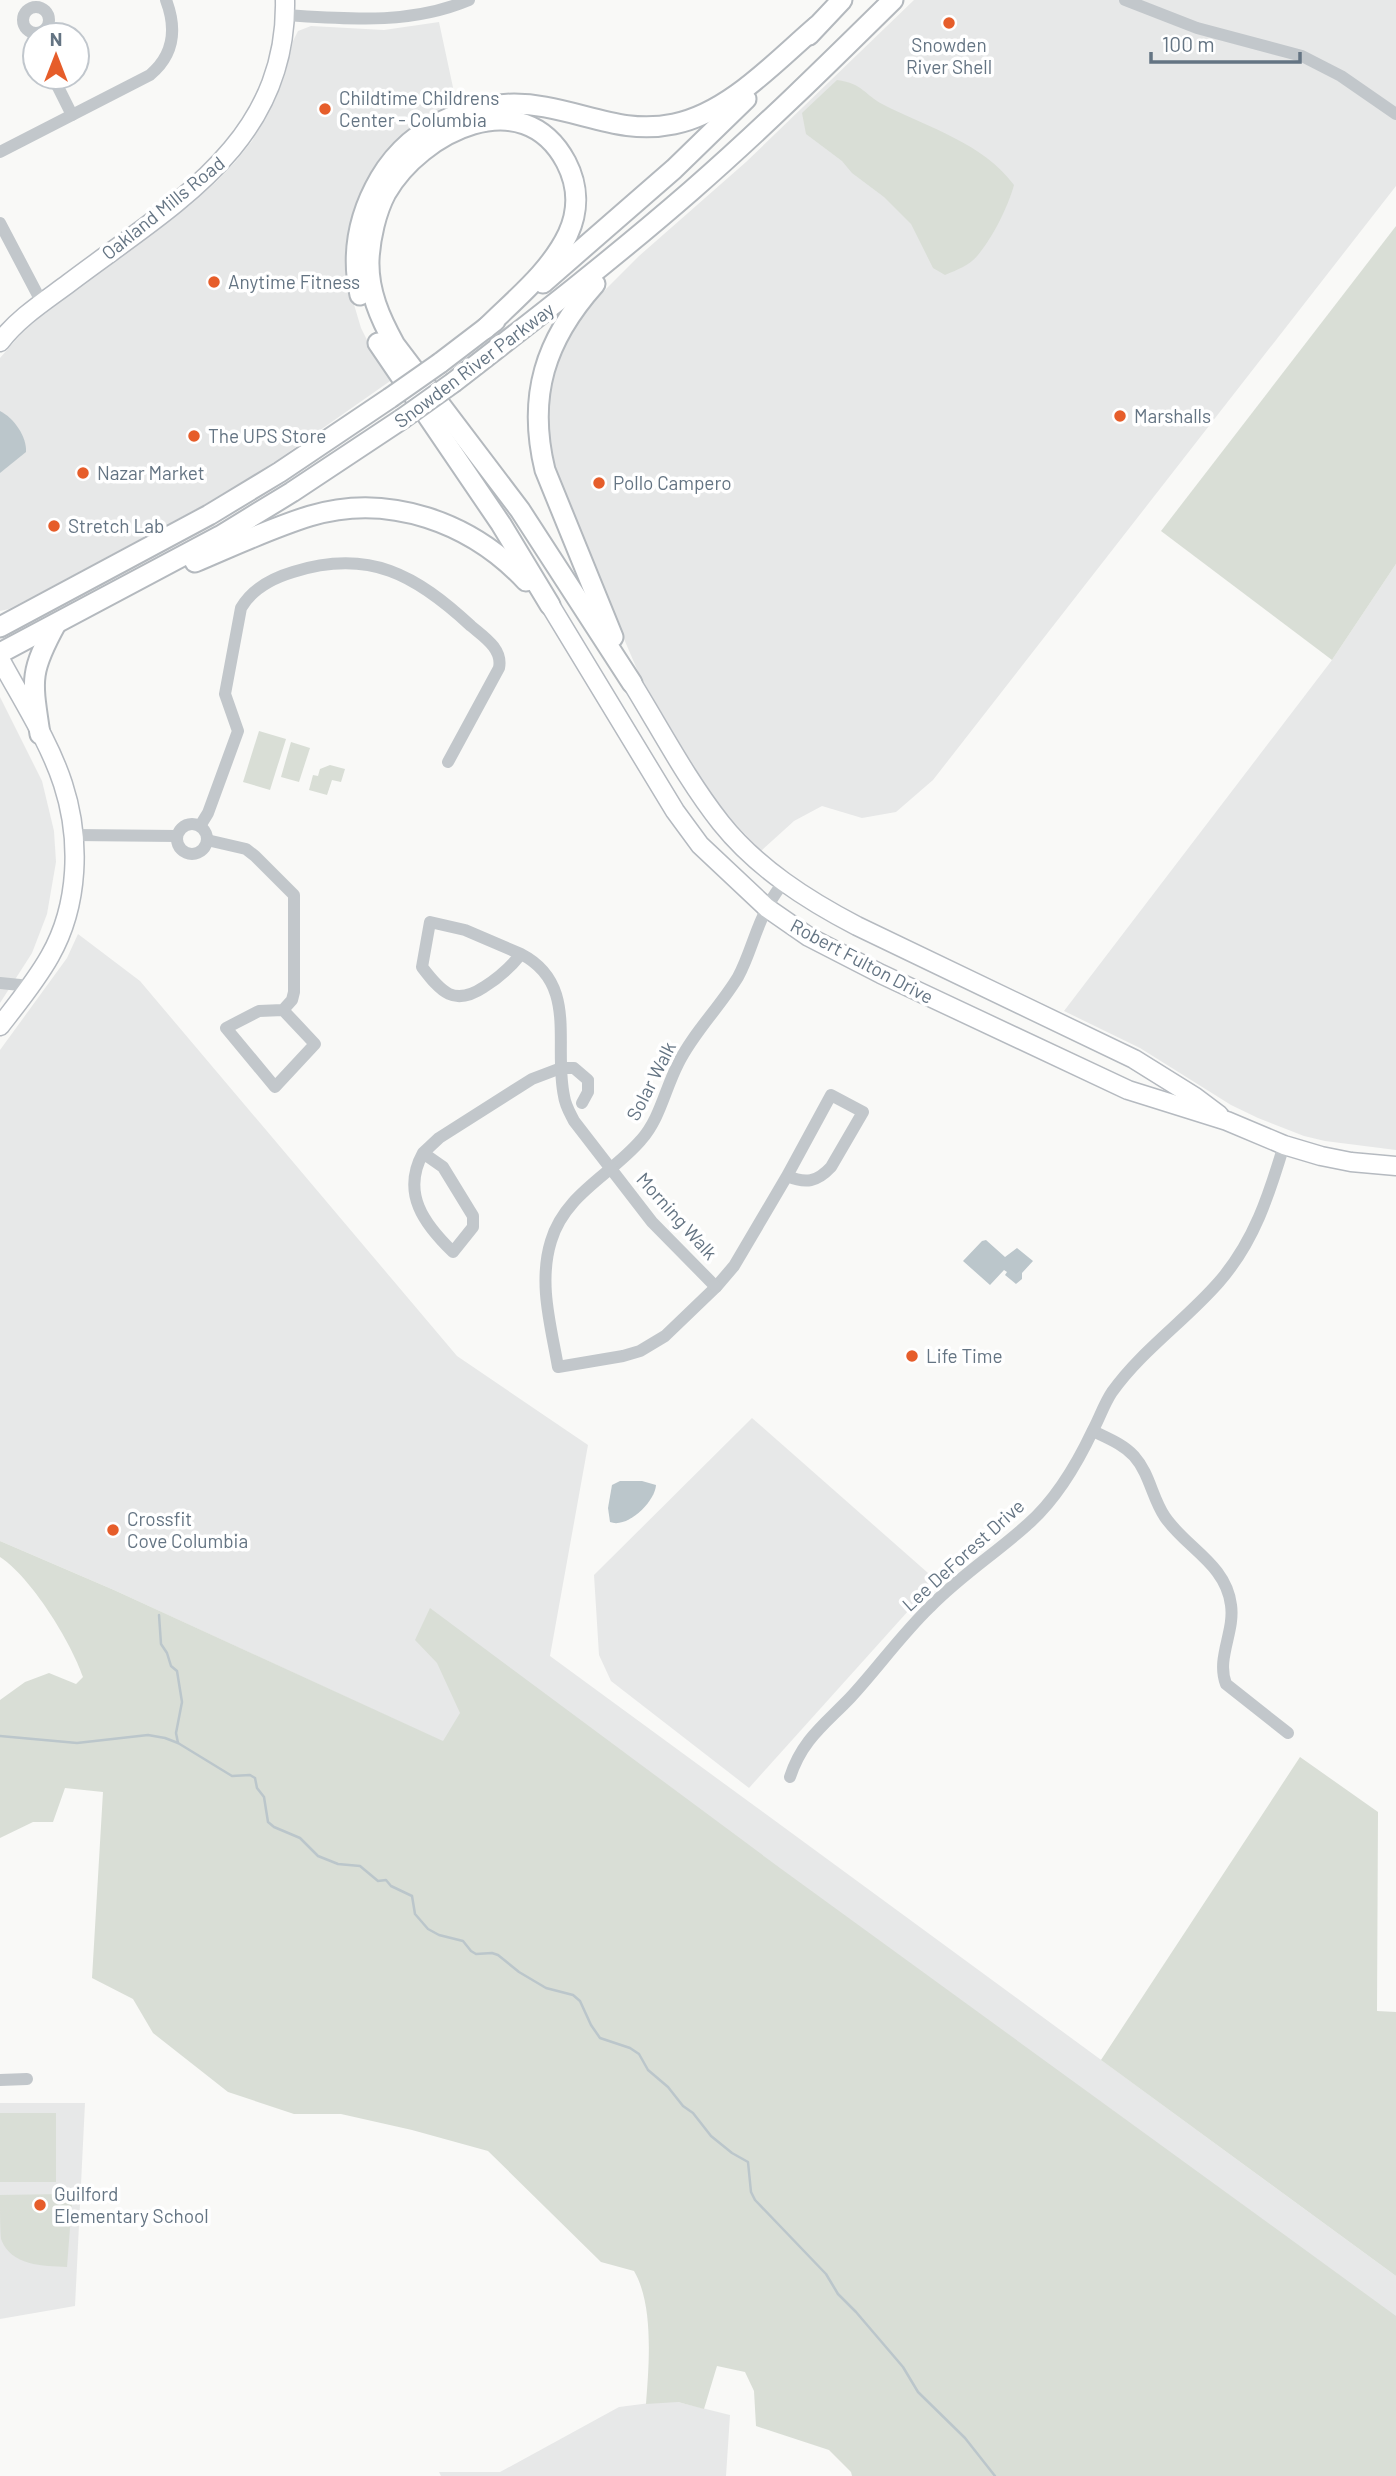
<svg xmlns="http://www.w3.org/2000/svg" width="1396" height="2476" viewBox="0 0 1396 2476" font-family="Barlow,sans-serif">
<rect width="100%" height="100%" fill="#f9f9f7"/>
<g fill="#e7e8e8">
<polygon points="914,0 1396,0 1396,186 933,780 896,812 862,818 822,806 794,821 761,851 728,816 704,785 639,674 559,487 549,447 546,412 551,379 565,340 595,300 639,256 746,162"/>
<polygon points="439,22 457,106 418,125 350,291 361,328 369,344 393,379 276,461 204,505 40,593 9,609 0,611 0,358 26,328 215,183 235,162 252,141 275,100 285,75 293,41 298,31 311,26 384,30"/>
<polygon points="1396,564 1396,1150 1325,1141 1304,1136 1258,1118 1231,1105 1140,1048 1064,1011 1332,660"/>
<polygon points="0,697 42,781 54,831 56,862 47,914 32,953 0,1003"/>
<polygon points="78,934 140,981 457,1356 588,1445 550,1656 1396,2276 1396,2327 526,1780 114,1590 0,1541 0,1050 67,958"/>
<polygon points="752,1418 936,1580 749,1788 611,1681 599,1655 594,1575"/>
<polygon points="0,2103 85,2103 75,2306 0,2319"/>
<polygon points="658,2402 678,2402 730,2415 726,2476 441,2476 439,2472 500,2472 619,2407"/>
</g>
<g fill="#d9ded6">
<path d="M837 80C864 84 863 94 884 105 929 128 983 143 1014 185 1008 207 993 237 978 255 970 265 957 270 945 275L933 268 911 224 884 197 852 173 842 161 806 134 802 113Z"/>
<polygon points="1396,226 1396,564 1332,660 1161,531"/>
<polygon points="259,731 286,739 270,790 243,782"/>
<polygon points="291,742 310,748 299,782 281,777"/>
<polygon points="330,765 345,769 341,782 332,780 327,795 309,790 313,775 318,776 320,769"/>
<path d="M0 1541 114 1590 443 1741 460 1713 437 1663 415 1640 430 1608 780 1868 1396 2316V2476H852L851 2472 829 2450 756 2426 754 2391 745 2372 717 2366 704 2409 678 2402 646 2404C649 2365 654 2305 634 2271L601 2262 488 2151 412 2130 341 2114H294L228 2092 153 2033 133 1999 92 1978 103 1792 65 1788 53 1822H33L0 1838V1700L25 1682 49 1673 76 1684 83 1677C71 1642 31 1577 0 1557Z"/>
<polygon points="1300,1757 1378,1812 1377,2011 1396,2012 1396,2276 1101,2060"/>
<rect x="0" y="2113" width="56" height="69"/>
<path d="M63 2194 72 2202 67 2267C43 2266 11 2266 1 2239 0 2227 0 2208 0 2195Z"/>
</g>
<g fill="#bbc6cb">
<path d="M0 411C14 418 27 437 26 452L0 473Z"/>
<polygon points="986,1240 1005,1257 1017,1248 1033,1261 1022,1273 1022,1279 1016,1284 1005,1275 1007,1272 1004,1270 990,1285 963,1261 982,1241"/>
<path d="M642 1481 656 1485C655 1502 627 1529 610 1522L608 1508 612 1485 620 1481Z"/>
</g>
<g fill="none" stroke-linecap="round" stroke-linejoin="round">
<g stroke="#bbc6cb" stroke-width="2.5">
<polyline points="159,1615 161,1644 167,1653 171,1666 177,1671 182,1702 176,1733 178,1743"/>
<polyline points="0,1736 77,1743 148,1735 165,1738 178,1743 232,1776 250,1775 255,1778 257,1788 264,1797 268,1822 274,1827 300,1838 318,1856 338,1864 360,1866 378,1881 386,1880 391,1886 412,1896 415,1914 428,1929 439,1935 463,1941 471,1951 476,1954 492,1953 498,1955 519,1972 546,1988 573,1995 580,2001 591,2025 600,2038 630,2048 639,2054 648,2070 668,2087 683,2106 693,2113 711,2136 732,2153 748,2162 751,2192 755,2200 826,2274 838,2294 856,2312 903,2367 918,2392 965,2438 995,2476"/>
</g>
<g stroke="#b5bac0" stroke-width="21">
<g id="secondary">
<path d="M0 342C18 318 45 301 69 283 169 207 288 144 285 0"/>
<polyline points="550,605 675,811 700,845 767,908 809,937 881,974 1128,1090 1227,1121 1284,1145 1321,1156 1351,1162 1396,1166"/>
<path d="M0 659C22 700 49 741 63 784 81 839 79 905 50 956 36 981 17 1004 0 1026"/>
<path d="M632 683C661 730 687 780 721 823 757 868 807 900 857 926L1134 1059 1195 1097 1219 1115"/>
</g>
</g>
<g stroke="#b4b9be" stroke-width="23">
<g id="primary">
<polyline points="809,35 842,0"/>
<polyline points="543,283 674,169 746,99"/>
<path d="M595 284C545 340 527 396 545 470L613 637"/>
<path d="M360 295C351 254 359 214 380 178 413 122 482 95 545 107 591 115 626 134 674 124 729 113 776 61 817 26"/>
<path d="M485 329C514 300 550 272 568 234 579 210 578 185 566 162 523 81 421 132 386 193 376 212 370 238 369 260 368 291 380 318 395 345L520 510 632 683"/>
<polyline points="378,343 501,524 550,605"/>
<polyline points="440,363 495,321"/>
<path d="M454 382C534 320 614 258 691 191 761 130 827 65 893 0"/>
<path d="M195 562C233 546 271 528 310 516 389 492 472 523 526 581"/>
<polyline points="0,627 209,515 280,472 390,398"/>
<polyline points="0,653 220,536 292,492 402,419"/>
<path d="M40 734C32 680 29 673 56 624"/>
</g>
</g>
<g stroke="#c2c7cb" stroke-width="12">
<polyline points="1125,0 1197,28 1302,56 1341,76 1396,114"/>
<circle cx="36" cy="20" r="13"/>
<path d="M285 15C348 19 410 25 469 0"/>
<polyline points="53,77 72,115"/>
<path d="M0 152 150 75C174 55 177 29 166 0"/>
<polyline points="0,223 42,303"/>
<circle cx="192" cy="839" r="15"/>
<path d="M200 826 208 813 238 731 225 694 241 608C252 589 273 578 293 572 369 548 416 575 471 626 484 637 503 649 499 668L448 762"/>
<polyline points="74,835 177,836"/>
<polyline points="207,840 246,849 255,856 294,895 294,992 292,1000 283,1010 259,1011 226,1028 275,1087 315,1044 283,1010"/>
<path d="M784 881C778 890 771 899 767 908 755 930 750 955 738 977 720 1007 693 1033 678 1064 665 1089 660 1119 641 1140 611 1175 565 1194 551 1241 538 1283 551 1326 558 1367L623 1356 640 1351 665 1336 716 1287 734 1266 787 1176C806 1184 817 1182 831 1167L863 1112 831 1095 787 1176"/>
<path d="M521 954 465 930 430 922 422 967C441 992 454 1007 484 987 500 977 510 968 521 954 579 984 553 1045 564 1096 565 1105 570 1113 574 1121L652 1222 716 1287"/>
<polyline points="0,983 30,986"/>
<path d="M423 1153C401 1193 424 1224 453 1252L473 1227V1216L443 1167 423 1153 439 1138 532 1079 561 1068H574L588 1080V1092L582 1103"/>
<path d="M1093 1431C1107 1438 1123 1444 1134 1456 1150 1474 1152 1498 1165 1517 1186 1548 1226 1564 1231 1605 1235 1632 1216 1658 1226 1684L1288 1733"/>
<path d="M790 1777C802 1740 824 1725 850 1698 877 1669 901 1635 930 1607 960 1576 996 1553 1027 1525 1056 1500 1077 1464 1093 1430 1100 1417 1104 1404 1112 1392 1142 1350 1185 1321 1219 1282 1254 1242 1269 1195 1284 1145"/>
<polyline points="0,2080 27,2079"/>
</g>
<use href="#secondary" stroke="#fff" stroke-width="18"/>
<use href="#primary" stroke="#fff" stroke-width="19"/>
<g stroke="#b4b9be" stroke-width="23" stroke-linecap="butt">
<g id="primary-bridge">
<polyline points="390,398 440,363"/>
<polyline points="402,419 454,382"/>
</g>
</g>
<use href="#primary-bridge" stroke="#fff" stroke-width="19"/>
</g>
<g fill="#e65d2a" stroke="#fff" stroke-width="2.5">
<circle cx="949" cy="23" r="7"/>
<circle cx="325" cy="109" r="7"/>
<circle cx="214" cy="282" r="7"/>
<circle cx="1120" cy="416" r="7"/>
<circle cx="194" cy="436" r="7"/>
<circle cx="83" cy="473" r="7"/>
<circle cx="599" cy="483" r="7"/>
<circle cx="54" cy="526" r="7"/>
<circle cx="912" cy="1356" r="7"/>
<circle cx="113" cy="1530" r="7"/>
<circle cx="40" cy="2205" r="7"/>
</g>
<g text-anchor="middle" stroke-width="7" stroke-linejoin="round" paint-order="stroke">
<g font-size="19" fill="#647483" stroke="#fff" text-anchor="start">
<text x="949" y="52" text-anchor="middle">Snowden<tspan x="949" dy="22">River Shell</tspan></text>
<text x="339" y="105">Childtime Childrens<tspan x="339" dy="22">Center - Columbia</tspan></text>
<text x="228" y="289">Anytime Fitness</text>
<text x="1134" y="423">Marshalls</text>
<text x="208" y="443">The UPS Store</text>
<text x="97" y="480">Nazar Market</text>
<text x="613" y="490">Pollo Campero</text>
<text x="68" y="533">Stretch Lab</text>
<text x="926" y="1363">Life Time</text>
<text x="127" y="1526">Crossfit<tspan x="127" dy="22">Cove Columbia</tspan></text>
<text x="54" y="2201">Guilford<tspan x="54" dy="22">Elementary School</tspan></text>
</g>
<g font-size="19" fill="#647483" stroke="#fff">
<text transform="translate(163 208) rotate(-39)" y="7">Oakland Mills Road</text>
<text transform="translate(474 365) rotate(-37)" y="7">Snowden River Parkway</text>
<text transform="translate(862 961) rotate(28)" y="7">Robert Fulton Drive</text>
<text transform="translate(651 1081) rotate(-63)" y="7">Solar Walk</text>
<text transform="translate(677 1216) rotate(48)" y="7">Morning Walk</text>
<text transform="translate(963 1555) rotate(-42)" y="7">Lee DeForest Drive</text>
</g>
</g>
<g transform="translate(56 56)"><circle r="33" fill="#ffffff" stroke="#c1c7cd" stroke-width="2"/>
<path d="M0-5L12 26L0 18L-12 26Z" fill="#e65d2a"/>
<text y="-10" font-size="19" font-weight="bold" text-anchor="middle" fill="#647483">N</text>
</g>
<path d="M1151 52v10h149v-10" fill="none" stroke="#647483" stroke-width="3.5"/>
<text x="1162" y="52" font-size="21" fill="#647483" stroke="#ffffff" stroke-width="5" paint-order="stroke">100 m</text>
</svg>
